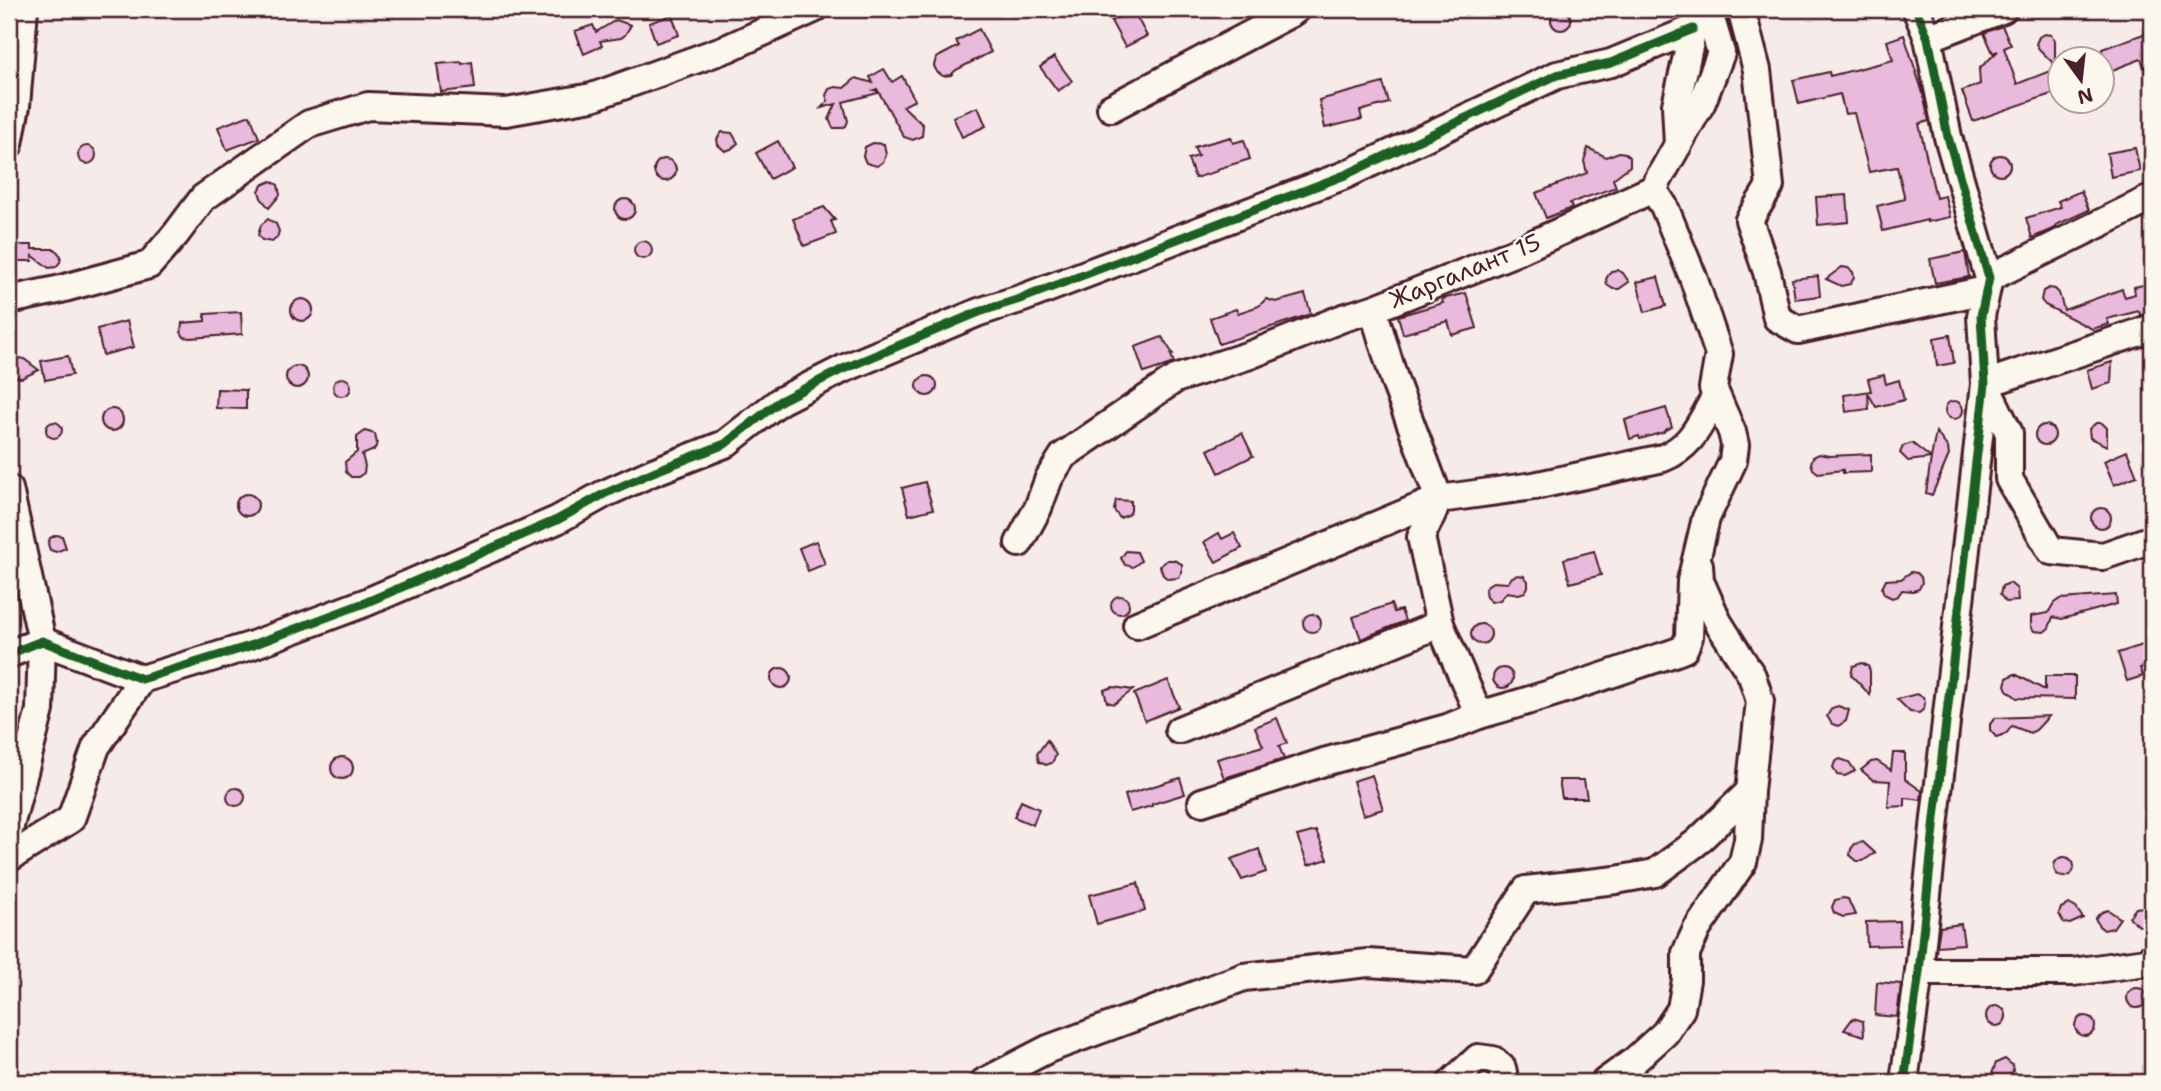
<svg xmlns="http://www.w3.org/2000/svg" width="2161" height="1091" viewBox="0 0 2161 1091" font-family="'Shantell Sans',sans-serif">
<rect width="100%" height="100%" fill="#f7ebe9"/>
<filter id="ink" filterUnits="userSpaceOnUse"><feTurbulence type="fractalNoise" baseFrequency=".0143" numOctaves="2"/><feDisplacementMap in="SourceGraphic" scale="14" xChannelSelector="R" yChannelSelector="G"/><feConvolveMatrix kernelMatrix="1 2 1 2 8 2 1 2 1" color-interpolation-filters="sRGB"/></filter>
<g filter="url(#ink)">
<g fill="#e9badc" stroke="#4a1f2b" stroke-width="2">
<polygon points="1133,10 1147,36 1125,47 1111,21"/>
<circle cx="1561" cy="20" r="10"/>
<polygon points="672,15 679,35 656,43 649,23"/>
<polygon points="616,20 631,25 625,35 621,38 600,41 602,46 584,54 580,44 578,44 580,43 575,31 593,25 596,32"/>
<polygon points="2002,26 2011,45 2004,48 2017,84 2060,67 2060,91 1973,121 1962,91 1980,84 1979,69 1998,51 1993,53 1984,33"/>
<polygon points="979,29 991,52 956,70 951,75 943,76 937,72 934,66 936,58 959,46 956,41"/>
<polygon points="2152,31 2152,82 2150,82 2141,59 2102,74 2102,49"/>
<polygon points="2044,34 2051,35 2055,40 2055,65 2039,49 2036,44 2039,37"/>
<polygon points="1904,35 1922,90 1929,121 1919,124 1936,198 1945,196 1950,217 1927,222 1927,220 1883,231 1877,206 1905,199 1897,167 1869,172 1854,113 1845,114 1840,94 1799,104 1793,80 1829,72 1830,76 1893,60 1887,41"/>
<polygon points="1054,57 1072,81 1058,91 1040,67"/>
<polygon points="462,62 462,64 472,62 475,88 441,92 437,64"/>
<polygon points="884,69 892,82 902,76 915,100 903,106 923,125 922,136 913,140 904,137 877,89 874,90 878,91 878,93 843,102 848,121 846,126 842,128 833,128 829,119 836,104 821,108 828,101 826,95 829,89 835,87 844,88 856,78 873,83 870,77"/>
<polygon points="1383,83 1389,103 1360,111 1362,119 1325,128 1319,100"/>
<polygon points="978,107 986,126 962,137 953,117"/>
<polygon points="250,115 259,138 227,150 218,127"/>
<polygon points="722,132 732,133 738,143 731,149 725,151 718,145 717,139"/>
<polygon points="1231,137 1233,143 1244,140 1250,159 1217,169 1218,171 1195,178 1188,159 1198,156 1194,147"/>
<polygon points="778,141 792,167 770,179 756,153"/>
<polygon points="873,143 884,144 886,155 883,162 877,166 866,163 863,156 865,147"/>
<circle cx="87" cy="155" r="9"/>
<polygon points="1588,148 1606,157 1619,152 1625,153 1630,157 1630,166 1613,179 1616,187 1570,203 1572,208 1546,218 1536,193 1587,173 1584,161"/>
<polygon points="2135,148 2140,171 2111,177 2107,153"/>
<circle cx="2000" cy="165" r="10"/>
<circle cx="665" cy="170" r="11"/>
<polygon points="271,181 278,185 280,195 269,208 261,198 259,191 262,185"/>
<polygon points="2081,191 2089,210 2056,225 2057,227 2032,238 2026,218 2061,207 2058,201"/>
<polygon points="1847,195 1849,222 1818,225 1816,197"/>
<circle cx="625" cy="209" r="10"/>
<polygon points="824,207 835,220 831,221 836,234 804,246 793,219"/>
<polygon points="268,219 276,224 279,231 277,238 272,242 262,240 258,235 261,225"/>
<circle cx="643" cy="250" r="9"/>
<polygon points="9,245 32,245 32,249 55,249 61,256 60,262 56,267 49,268 32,255 32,261 9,261"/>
<polygon points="1965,252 1969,277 1935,283 1930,259"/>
<polygon points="1842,267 1848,268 1853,272 1854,278 1850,284 1841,286 1826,279"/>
<polygon points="1617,270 1623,273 1629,282 1619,289 1613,289 1607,285 1606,279 1611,271"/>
<polygon points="1818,276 1820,296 1795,299 1792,279"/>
<polygon points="1658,277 1666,306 1645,312 1637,282"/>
<polygon points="2152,283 2152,313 2140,315 2139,311 2107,319 2109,324 2092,329 2045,305 2041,300 2043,291 2049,288 2055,289 2059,293 2064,310 2122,289 2125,297 2135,294 2134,287"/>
<polygon points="1466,293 1477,328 1452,335 1448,321 1403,334 1398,316 1443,303 1442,299"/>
<polygon points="1305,294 1311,314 1219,344 1210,318 1236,309 1238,313 1259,306 1266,299 1276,302"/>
<circle cx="302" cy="310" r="11"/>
<polygon points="241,312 242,334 190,338 184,337 181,332 182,323 205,321 205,314"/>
<polygon points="127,321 134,347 103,355 97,329"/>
<polygon points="1950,335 1954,363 1937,366 1934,338"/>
<polygon points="1162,337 1173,354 1171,355 1174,363 1144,373 1135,347"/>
<polygon points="68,356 72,375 45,380 41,361"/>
<polygon points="20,358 24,359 39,370 22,378 12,377 9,371 9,365 14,359"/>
<polygon points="2112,362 2111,383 2092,389 2087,370"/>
<circle cx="297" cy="377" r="11"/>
<polygon points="1884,375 1886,384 1899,380 1904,400 1876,407 1868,393 1869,409 1846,412 1844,395 1871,391 1868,379"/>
<circle cx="927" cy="386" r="10"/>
<circle cx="342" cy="387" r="9"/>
<polygon points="217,389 246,390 246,409 216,408"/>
<circle cx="1954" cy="410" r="9"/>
<polygon points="1666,408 1672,427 1665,430 1664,432 1640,439 1639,436 1630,439 1625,420"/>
<circle cx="112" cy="420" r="11"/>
<circle cx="54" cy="430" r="8"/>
<polygon points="2096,423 2102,423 2107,428 2107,446 2090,438 2089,429"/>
<circle cx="2045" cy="435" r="10"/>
<polygon points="365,431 375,434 377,444 374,450 362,455 365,466 364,473 358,477 351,477 346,472 345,462 357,452 357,437"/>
<polygon points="1936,432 1948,448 1949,455 1932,495 1926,493 1931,458 1908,461 1900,453 1903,446 1912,443 1931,458"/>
<polygon points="1242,433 1253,456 1219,473 1208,450"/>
<polygon points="2127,451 2137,476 2114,485 2104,461"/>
<polygon points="1819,454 1829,456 1871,454 1871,472 1843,473 1843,470 1818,473 1813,469 1811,463 1813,457"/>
<polygon points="925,482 933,509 909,515 902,488"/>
<circle cx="247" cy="505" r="11"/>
<polygon points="1116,500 1131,501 1131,511 1128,515 1120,518 1116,513 1114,510"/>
<circle cx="2101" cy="518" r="10"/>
<polygon points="1219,533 1222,539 1234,533 1242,548 1216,562 1204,542"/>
<polygon points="56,535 62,536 66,548 56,552 50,550 48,544 50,538"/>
<polygon points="816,541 825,564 808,571 799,548"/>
<polygon points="1126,551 1137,552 1141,561 1133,567 1125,565 1121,558"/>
<polygon points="1594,551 1601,575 1570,583 1564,559"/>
<polygon points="1167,560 1174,560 1182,564 1182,573 1178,578 1168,579 1163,575 1160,566"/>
<polygon points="1911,572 1917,573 1921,577 1922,583 1919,589 1913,591 1902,590 1898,596 1892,598 1884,594 1882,588 1886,580 1901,579"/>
<polygon points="1518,575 1524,576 1528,581 1528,587 1525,592 1519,594 1507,592 1500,600 1491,602 1486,597 1485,590 1488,585 1493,582 1508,583 1512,577"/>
<polygon points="2010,583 2017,589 2018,601 2006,602 2000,595 2002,586"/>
<polygon points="2116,595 2117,604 2062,619 2053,617 2049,628 2044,632 2034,631 2031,626 2031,616 2048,613 2054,603 2060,599"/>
<circle cx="1120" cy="605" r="9"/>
<polygon points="1391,604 1394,612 1401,610 1405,621 1361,639 1353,617"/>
<circle cx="1312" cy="623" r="9"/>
<circle cx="1481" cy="634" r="10"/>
<polygon points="2152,642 2152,665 2140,668 2143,676 2127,681 2118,653"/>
<polygon points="1862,663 1868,666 1870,671 1870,695 1851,675 1853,666"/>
<circle cx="781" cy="678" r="10"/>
<circle cx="1503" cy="678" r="10"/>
<polygon points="2015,674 2045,690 2045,676 2075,676 2075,699 2017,698 2007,690 2005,685 2007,678"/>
<polygon points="1168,680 1179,707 1145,721 1134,694"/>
<polygon points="1113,687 1133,690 1114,704 1107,702 1104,690"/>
<polygon points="1917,694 1923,697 1925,702 1924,709 1919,713 1910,712 1897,699"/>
<polygon points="1838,706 1849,710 1846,721 1838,726 1832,724 1827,716 1832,708"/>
<polygon points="2049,716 2036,730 2030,733 2012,726 2006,734 1996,737 1990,730 1990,724 1995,718 1993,718"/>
<polygon points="1277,718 1287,743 1279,746 1284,759 1224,778 1217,759 1263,746 1255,727"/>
<polygon points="1047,740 1056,755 1052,763 1046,765 1039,762 1037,754"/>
<polygon points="1893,753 1905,753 1905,779 1922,791 1921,800 1905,798 1905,806 1888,807 1890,781 1873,780 1861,770 1871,762 1877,761 1891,770"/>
<circle cx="342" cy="768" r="11"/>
<polygon points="1840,759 1849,762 1855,771 1845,776 1837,775 1833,767 1835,762"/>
<polygon points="1372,775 1383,809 1363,815 1353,781"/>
<polygon points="1180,778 1185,794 1152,804 1152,806 1130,812 1125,795"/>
<polygon points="1559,780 1584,780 1587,798 1562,798"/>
<circle cx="236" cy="797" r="9"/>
<polygon points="1021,801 1039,809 1033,825 1014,817"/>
<polygon points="1316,831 1328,859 1308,865 1297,836"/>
<polygon points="1863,842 1875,853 1863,861 1857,861 1850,855 1851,849 1855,844"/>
<polygon points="1259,849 1266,872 1242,880 1231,859"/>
<circle cx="2064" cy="867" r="10"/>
<polygon points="1138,883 1145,911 1097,924 1089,895"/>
<polygon points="1843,898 1848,899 1855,915 1843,917 1834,913 1832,907 1835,900"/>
<polygon points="2069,904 2076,908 2083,918 2070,924 2064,923 2059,914 2061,908"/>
<polygon points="2143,907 2150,912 2151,918 2145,925 2139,926 2129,917 2136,908"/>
<polygon points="2108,910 2120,918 2113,928 2104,930 2099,926 2095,918 2102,912"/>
<polygon points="1899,921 1900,945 1867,946 1866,922"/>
<polygon points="1961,924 1964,944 1937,946 1940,927"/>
<polygon points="1877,982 1901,984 1897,1017 1875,1015"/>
<circle cx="2137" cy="998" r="10"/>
<circle cx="1996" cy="1016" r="10"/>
<circle cx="2085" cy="1026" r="10"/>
<polygon points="1853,1018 1863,1021 1864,1036 1844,1030"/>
<polygon points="2005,1059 2012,1065 2013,1071 2010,1076 2004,1079 1992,1074 1996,1063"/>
</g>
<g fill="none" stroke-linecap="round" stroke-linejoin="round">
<g stroke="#4a1f2b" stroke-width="32">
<g id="minor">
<polyline points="1741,9 1757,70 1770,186 1749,220 1767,272 1777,318 1798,330 1986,290"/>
<polyline points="1928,38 2003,9"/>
<polyline points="1111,108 1291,13 1297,9"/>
<polyline points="9,144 16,106 24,9"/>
<polyline points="1678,145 1676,105 1693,29 1702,18"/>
<polyline points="1989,278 2152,198"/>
<polyline points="9,300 57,290 149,265 176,234 203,198 309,124 368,106 506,112 592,97 728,48 814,9"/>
<polyline points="2152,328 1985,384 2009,433 2009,479 2051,551 2103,556 2152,539"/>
<polyline points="9,489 42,641 40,710 9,830"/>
<polyline points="1019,543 1038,508 1049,478 1063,456 1175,379 1250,355 1343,318 1373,309 1511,254 1653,189 1702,102 1721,53 1708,9"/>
<polyline points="1137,625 1439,499 1395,382 1373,309"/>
<polyline points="9,654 42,641 142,679 250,646 367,602 557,520 604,494 653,472 725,444 780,401 843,369 979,312 1023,298 1345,175 1557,75 1611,63 1693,29"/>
<path d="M1479 715C1533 700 1585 683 1637 665 1652 659 1668 656 1684 649L1689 637 1691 581 1706 518 1733 461 1735 445 1732 432 1713 388 1719 354 1693 277 1664 206 1653 189"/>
<polyline points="1179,730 1440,624"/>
<path d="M1202 802 1324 762 1447 728 1479 715 1440 624 1421 537 1439 499 1534 486 1663 458C1693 446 1700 423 1716 396"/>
<polyline points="9,858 71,819 96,747 142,679"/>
<polyline points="1919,972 2073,972 2146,962 2152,957"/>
<polyline points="984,1082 1048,1049 1244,977 1368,963 1474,970 1526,890 1616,880 1655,873 1696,843 1750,791"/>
<polyline points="1452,1082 1478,1058 1493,1060 1502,1068 1505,1082"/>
<polyline points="1605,1082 1634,1061 1665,1033 1681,1009 1686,980 1686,953 1697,929 1743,862 1748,840 1750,791 1760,701 1752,676 1718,622 1700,581 1699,565"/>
<polyline points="1904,1082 1919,972 1935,818 1985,384 1981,316 1989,278 1948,137 1928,38 1916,9"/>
</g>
</g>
<use href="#minor" stroke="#fbf7ec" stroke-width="26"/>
<g stroke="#fbf7ec" stroke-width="13">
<g id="cycleway">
<polyline points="9,654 42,641 142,679 250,646 367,602 557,520 604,494 653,472 725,444 780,401 843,369 979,312 1023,298 1345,175 1557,75 1611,63 1693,29"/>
<polyline points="1904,1082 1919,972 1935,818 1985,384 1981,316 1989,278 1948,137 1928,38 1916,9"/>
</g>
</g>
<use href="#cycleway" stroke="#1b5e20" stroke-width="9"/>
</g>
</g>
<g text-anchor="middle" stroke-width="5" stroke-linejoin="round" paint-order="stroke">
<g font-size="24" fill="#4a1f2b" stroke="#fbf7ec">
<text transform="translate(1465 271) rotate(-22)" y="8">Жаргалант 15</text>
</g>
</g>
<rect width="2161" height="1091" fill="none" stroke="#fbf7ec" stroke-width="35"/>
<rect x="18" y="18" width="2126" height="1056" fill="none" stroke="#4a1f2b" stroke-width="2.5" filter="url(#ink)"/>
<g transform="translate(2081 80) rotate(165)"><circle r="33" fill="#fbf7ec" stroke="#b4a19f" stroke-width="2"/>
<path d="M0-5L12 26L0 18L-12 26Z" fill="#4a1f2b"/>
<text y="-10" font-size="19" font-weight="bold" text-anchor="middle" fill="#4a1f2b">N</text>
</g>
</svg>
